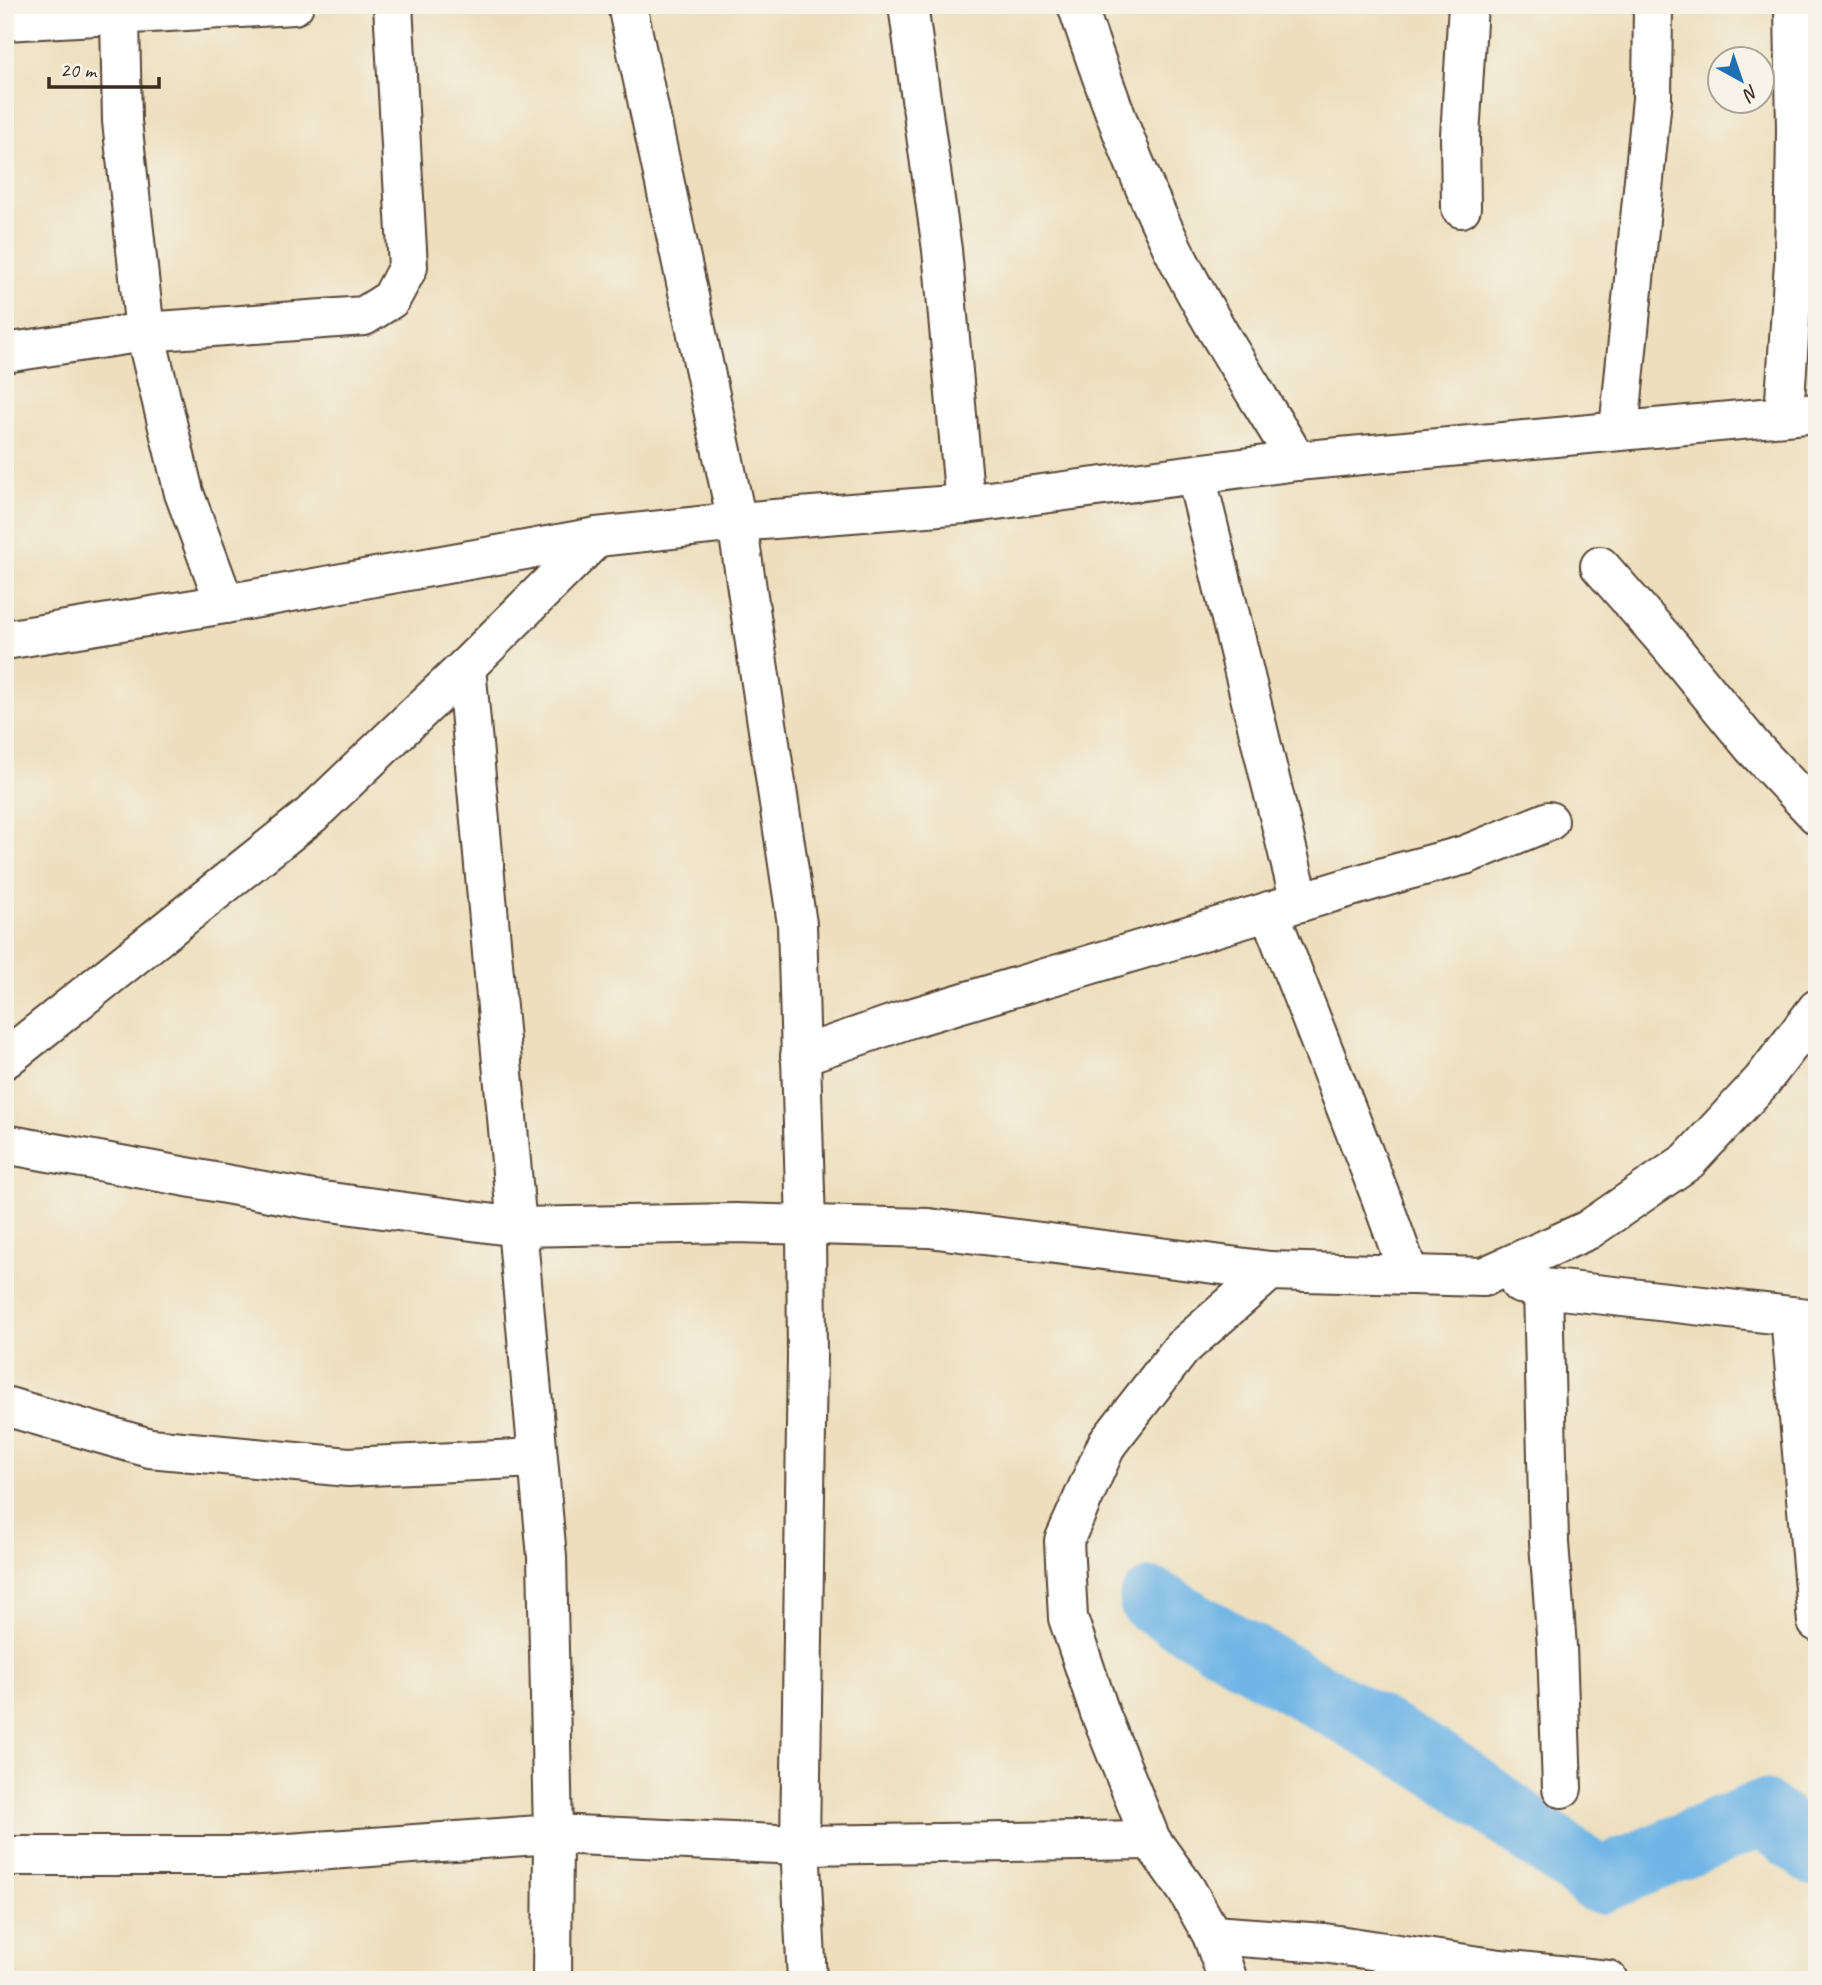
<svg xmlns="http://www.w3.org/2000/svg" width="1822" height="1985" viewBox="0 0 1822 1985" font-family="Caveat,sans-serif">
<rect width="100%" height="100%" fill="#f7f3e8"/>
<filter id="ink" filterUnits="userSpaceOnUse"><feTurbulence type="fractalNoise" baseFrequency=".0143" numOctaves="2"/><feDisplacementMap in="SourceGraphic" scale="14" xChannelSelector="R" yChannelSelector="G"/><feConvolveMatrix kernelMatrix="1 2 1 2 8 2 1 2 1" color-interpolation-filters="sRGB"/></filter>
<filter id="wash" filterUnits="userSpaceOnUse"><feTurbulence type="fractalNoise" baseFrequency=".00686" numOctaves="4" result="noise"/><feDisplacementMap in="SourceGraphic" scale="28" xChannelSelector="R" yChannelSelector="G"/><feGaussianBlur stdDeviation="1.57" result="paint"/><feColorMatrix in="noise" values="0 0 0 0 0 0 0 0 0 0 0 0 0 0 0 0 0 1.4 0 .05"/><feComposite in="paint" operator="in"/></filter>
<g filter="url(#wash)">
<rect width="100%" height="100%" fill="#eddfbd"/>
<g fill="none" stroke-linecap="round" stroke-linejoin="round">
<polyline stroke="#6fb5e6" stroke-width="66" points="1152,1601 1445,1768 1599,1881 1762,1813 1817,1854"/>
</g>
</g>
<g filter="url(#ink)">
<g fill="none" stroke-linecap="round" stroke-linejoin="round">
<g stroke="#564536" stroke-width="42">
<g id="street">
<polyline points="627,5 737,522 797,924 806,1225 807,1356 800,1845 807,1980"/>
<polyline points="908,5 942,250 965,504"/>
<path d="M1077 5C1105 88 1134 170 1173 249 1209 322 1255 391 1297 461"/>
<polyline points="120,16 122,121 145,332 184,493 225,604"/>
<polyline points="5,21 294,5"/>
<polyline points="1461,208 1460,136 1468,5"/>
<polyline points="5,353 145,332 364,316 391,299 408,267 393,5"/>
<polyline points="1784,415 1794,262 1796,131 1794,5"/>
<polyline points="1619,430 1652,99 1653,5"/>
<polyline points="1196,475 1300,902"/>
<polyline points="1600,566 1671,647 1752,746 1817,815"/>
<polyline points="5,640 225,604 597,537 737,522 965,504 1297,461 1817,413"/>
<polyline points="466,667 547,1557 553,1834 552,1980"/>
<polyline points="1269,911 1380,1195 1409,1275"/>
<polyline points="800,1056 911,1018 1401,872 1465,855 1549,821"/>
<polyline points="5,1059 311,815 466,667 597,537"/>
<polyline points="5,1144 308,1199 517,1227 735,1223 929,1228 1270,1271"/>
<polyline points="1520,1284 1543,1288 1817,1319"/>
<polyline points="1543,1288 1549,1543 1557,1647 1562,1788"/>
<polyline points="1790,1316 1817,1622"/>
<polyline points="5,1406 150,1448 348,1467 537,1458"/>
<polyline points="5,1856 246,1856 553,1834 800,1845 1151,1840"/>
<polyline points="1212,1935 1324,1943 1500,1969 1608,1980"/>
<polyline points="1228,1980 1212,1935 1186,1889 1151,1840 1100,1713 1068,1618 1064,1541 1107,1444 1182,1348 1270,1271 1483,1277 1588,1230 1688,1161 1762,1081 1817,1009"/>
</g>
</g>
<use href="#street" stroke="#fff" stroke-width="38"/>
</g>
</g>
<rect width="1822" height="1985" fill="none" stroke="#f7f3e8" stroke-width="28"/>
<g transform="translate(1741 80) rotate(140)"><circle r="33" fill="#f7f3e8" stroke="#aca397" stroke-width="2"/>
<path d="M0-5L12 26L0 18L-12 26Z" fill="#1f6fb2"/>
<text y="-10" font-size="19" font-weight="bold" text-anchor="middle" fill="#3b2a1e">N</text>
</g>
<path d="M49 77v10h110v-10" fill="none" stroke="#3b2a1e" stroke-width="3.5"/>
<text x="60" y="77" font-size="21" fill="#3b2a1e" stroke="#f7f3e8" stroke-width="5" paint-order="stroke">20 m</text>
</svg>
